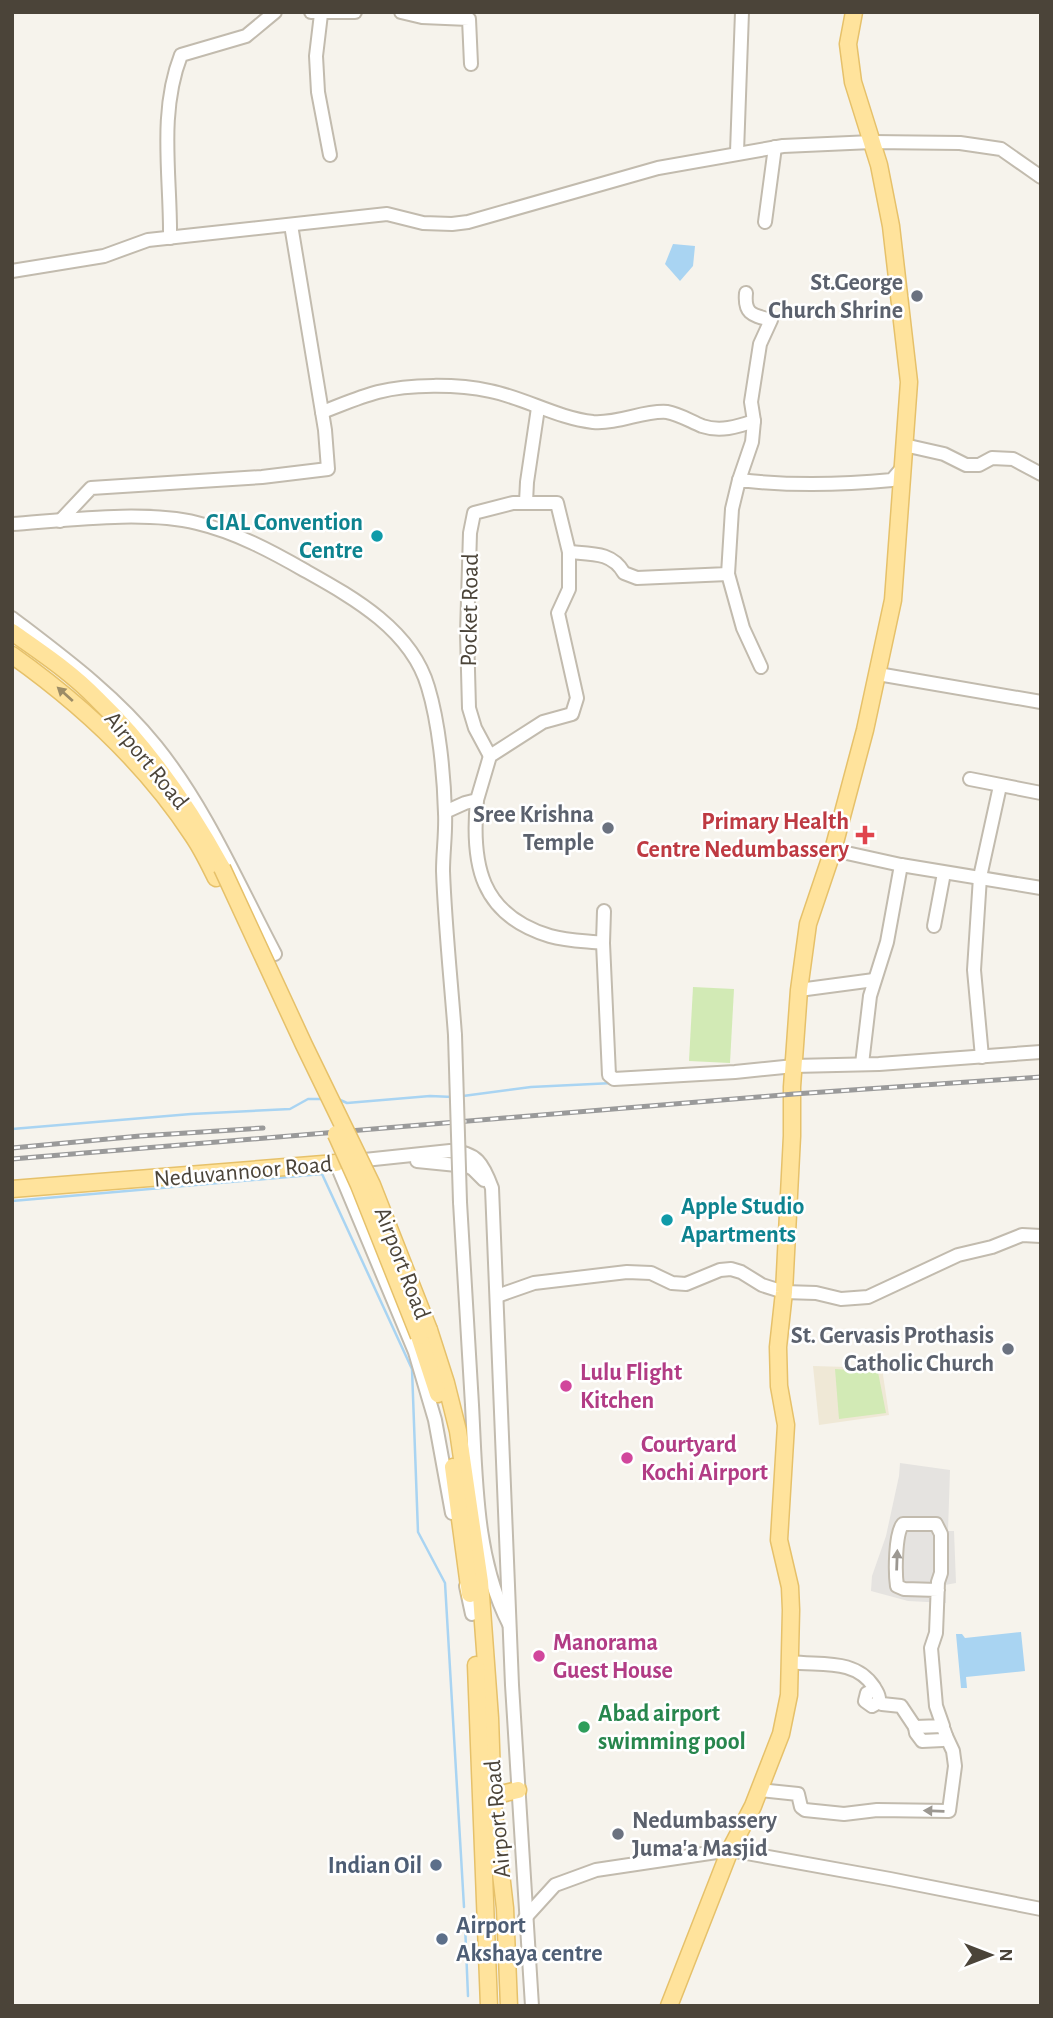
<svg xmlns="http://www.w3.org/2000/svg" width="1053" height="2018" viewBox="0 0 1053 2018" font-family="'Alegreya Sans',sans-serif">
<rect width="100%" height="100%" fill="#f6f3ec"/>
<polygon fill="#efe8d6" points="813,1366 882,1368 889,1415 819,1425"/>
<g fill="#d2eab5">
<polygon points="693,987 734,989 730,1063 689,1061"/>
<polygon points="835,1369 878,1372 886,1413 839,1419"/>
</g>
<polygon fill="#e5e3e0" points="900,1463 950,1470 948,1531 954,1531 956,1583 945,1585 946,1603 908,1601 871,1591 872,1576 886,1536 899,1476"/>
<g fill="#a9d4f2">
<polygon points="673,244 695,246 693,266 680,281 665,264"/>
<polygon points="1021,1632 1025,1671 966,1677 967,1688 961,1688 956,1634 962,1634 965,1638"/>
</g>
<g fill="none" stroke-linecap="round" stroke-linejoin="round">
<g stroke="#a9d4f2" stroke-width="2.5">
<polyline points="463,1096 531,1087 613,1083"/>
<polyline points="338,1099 347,1103 430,1096 453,1097"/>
<polyline points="12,1129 191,1114 290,1109 308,1099 324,1099"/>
<polyline points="12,1201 322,1174 412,1369 418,1532 445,1583 464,1907"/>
<polyline points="465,1924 468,1996"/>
</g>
<g stroke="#c2bbae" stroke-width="16">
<g id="minor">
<polyline points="311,12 355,12"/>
<polyline points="401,12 422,17 469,19 471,64"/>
<polyline points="321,14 316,56 318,92 330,155"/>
<polyline points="737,152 742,12"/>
<polyline points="765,222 775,147"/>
<path d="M170 238C171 178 158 114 181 55L246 36 275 12"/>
<polyline points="12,271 104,256 148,240 387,214 423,223 452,224 468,222 658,168 783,146 872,142 960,143 1001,149 1041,177"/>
<path d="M322 412C341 405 359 397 378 392 409 384 458 384 490 391 525 398 557 418 593 422 619 424 644 410 667 412 679 414 690 421 702 426 720 432 737 427 754 421"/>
<polyline points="904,445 944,454 966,465 979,465 992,458 1013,459 1041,474"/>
<path d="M739 480 752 442 754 421 751 402 760 344 771 320C752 315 744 314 746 293"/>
<polyline points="526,502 527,482 538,408"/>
<polyline points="60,521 91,488 262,477 328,469 325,430 291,225"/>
<path d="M12 524C67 520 145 510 197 523 235 532 271 551 304 570 352 597 411 629 428 687 439 723 444 775 445 813 446 832 443 852 443 871 445 926 451 981 455 1035"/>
<polyline points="728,574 743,628 761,667"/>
<path d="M12 618C63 657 115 695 156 746 206 808 238 884 275 954"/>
<polyline points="878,674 1041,702"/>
<polyline points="490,756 475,728 469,708 467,633 470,533 474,513 513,503 557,503 569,552"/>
<polyline points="970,779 1041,793"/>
<path d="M477 800C471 864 480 915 550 936 567 941 586 941 603 943"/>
<path d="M445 812 465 803 477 800 490 756 543 722 572 714 577 698 558 613 569 589V552C592 554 612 552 624 573L637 578 728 574 732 509 739 480C790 486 841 485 892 480L903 467"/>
<polyline points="833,850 901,865 1041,888"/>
<polyline points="604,911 603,943 609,1075 614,1079 735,1072 794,1066 879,1064 1041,1052"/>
<polyline points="934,926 944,873"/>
<polyline points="799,990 874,980"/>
<polyline points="982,1057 974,970 980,877 1000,786"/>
<polyline points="862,1064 870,996 887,942 901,865"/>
<polyline points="417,1161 467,1166 473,1169 484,1180"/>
<path d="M460 1202C464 1270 468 1337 472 1405 476 1478 475 1558 509 1624"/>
<polyline points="497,1296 534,1283 627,1272 651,1273 672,1283 686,1284 720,1270 731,1269 741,1272 762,1285 784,1292 816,1293 841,1299 868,1297 958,1255 992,1247 1022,1235 1041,1236"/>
<path d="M452 1513 435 1420 415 1352 336 1163 450 1151C477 1152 483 1164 492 1188L512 1685 532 2006"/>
<polyline points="466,1586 472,1614"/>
<path d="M791 1662C820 1666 855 1658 874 1687 877 1693 880 1695 879 1702L882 1704 901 1706 915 1727 943 1726 936 1706 931 1648 936 1633 938 1582 941 1573V1534L936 1524H903C895 1533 895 1573 897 1586L904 1589 938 1590"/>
<polyline points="875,1690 867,1693 865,1701 872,1706 879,1702"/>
<polyline points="915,1727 916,1733 922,1741 943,1740 946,1736 944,1730"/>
<polyline points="759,1790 798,1794 801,1807 805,1810 844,1814 877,1810 949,1811 955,1766 953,1751 946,1736"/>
<polyline points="525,1918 555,1885 596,1870 730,1850 890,1879 1041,1909"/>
</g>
</g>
<g stroke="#e6c16a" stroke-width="19">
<g id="major">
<path d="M12 632C42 653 72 673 97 699 148 748 188 806 222 868"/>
<path d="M12 655C81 704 146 764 193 836 202 849 209 864 216 878"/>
<polyline points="12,1189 336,1163"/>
<polyline points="429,1330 446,1383 458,1431 480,1582 490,1718 493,1805 505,1908 509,2006"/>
<polyline points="419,1336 438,1394"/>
<polyline points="453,1467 470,1594"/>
<polyline points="476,1665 489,2006"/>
<polyline points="493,1805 501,1794 518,1790"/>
<polyline points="669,2006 730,1850 753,1806 781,1734 789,1695 791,1610 790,1587 779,1540 786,1425 779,1386 778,1347 784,1292 792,1136 792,1087 799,990 808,924 833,850 865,730 893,600 909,382 891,226 879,165 853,82 848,44 854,12"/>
</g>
</g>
<use href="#minor" stroke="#fff" stroke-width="12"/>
<use href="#major" stroke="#ffe39c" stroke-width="16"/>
<g stroke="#9a9a9a" stroke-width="5">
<g id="rail">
<polyline points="12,1148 140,1136 263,1128"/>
<polyline points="12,1159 794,1094 1041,1077"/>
</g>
</g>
<use href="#rail" stroke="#fff" stroke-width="2.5" stroke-dasharray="8" stroke-linecap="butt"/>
<g stroke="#c2bbae" stroke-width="16" stroke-linecap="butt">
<polyline id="minor-bridge" points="455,1035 460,1202"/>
</g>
<g stroke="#e6c16a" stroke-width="19" stroke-linecap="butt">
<g id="major-bridge">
<polyline points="222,868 304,1045 372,1185 429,1330"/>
<polyline points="336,1134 359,1185 419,1336"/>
</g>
</g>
<use href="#minor-bridge" stroke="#fff" stroke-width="12"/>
<use href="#major-bridge" stroke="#ffe39c" stroke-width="16"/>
</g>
<defs><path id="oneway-solid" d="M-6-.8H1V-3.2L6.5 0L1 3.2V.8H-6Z" transform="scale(1.75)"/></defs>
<use fill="#9c8c66" href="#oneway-solid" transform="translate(65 694) rotate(-138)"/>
<g fill="#9c9892">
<use href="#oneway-solid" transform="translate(897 1560) rotate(-88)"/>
<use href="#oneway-solid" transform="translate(934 1811) rotate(-178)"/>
</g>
<g fill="#6b7280" stroke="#fff" stroke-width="2.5">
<circle cx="917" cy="296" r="7"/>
<circle cx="608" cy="828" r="7"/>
<circle cx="1008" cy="1349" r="7"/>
<circle cx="618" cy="1834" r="7"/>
</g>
<g fill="#0f9aa8" stroke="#fff" stroke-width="2.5">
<circle cx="377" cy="536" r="7"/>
<circle cx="667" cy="1220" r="7"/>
</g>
<path fill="#e0444e" stroke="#fff" stroke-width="2.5" d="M861.5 824.5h7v7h7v7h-7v7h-7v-7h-7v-7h7z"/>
<g fill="#d1479c" stroke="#fff" stroke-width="2.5">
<circle cx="566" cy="1386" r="7"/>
<circle cx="627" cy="1458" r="7"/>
<circle cx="539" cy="1656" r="7"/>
</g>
<circle fill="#2e9e5b" stroke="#fff" stroke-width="2.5" cx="584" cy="1727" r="7"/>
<g fill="#5c6f8a" stroke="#fff" stroke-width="2.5">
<circle cx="436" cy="1865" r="7"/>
<circle cx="442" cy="1939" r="7"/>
</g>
<g text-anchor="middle" stroke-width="5" stroke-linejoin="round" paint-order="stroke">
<g font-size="24" font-weight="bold" fill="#5b616d" stroke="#fff" text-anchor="end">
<text x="903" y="290">St.George<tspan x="903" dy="28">Church Shrine</tspan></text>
<text x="594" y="822">Sree Krishna<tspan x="594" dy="28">Temple</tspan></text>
<text x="994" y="1343">St. Gervasis Prothasis<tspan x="994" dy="28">Catholic Church</tspan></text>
<text x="632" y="1828" text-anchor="start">Nedumbassery<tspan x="632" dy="28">Juma'a Masjid</tspan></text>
</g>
<g font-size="24" font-weight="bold" fill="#0d838f" stroke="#fff" text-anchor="end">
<text x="363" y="530">CIAL Convention<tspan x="363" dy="28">Centre</tspan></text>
<text x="681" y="1214" text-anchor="start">Apple Studio<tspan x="681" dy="28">Apartments</tspan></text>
</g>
<g font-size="24" fill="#4b4439" stroke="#fff">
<text transform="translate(469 610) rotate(-89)" y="8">Pocket Road</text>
<text transform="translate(147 760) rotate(51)" y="8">Airport Road</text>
<text transform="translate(243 1171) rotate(-5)" y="8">Neduvannoor Road</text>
<text transform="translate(403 1263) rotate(69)" y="8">Airport Road</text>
<text transform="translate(497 1819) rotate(-95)" y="8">Airport Road</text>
</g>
<g font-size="24" font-weight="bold" fill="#be3a42" stroke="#fff" text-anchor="end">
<text x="849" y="829">Primary Health<tspan x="849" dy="28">Centre Nedumbassery</tspan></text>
</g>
<g font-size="24" font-weight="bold" fill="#b23c85" stroke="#fff" text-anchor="start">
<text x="580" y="1380">Lulu Flight<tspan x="580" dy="28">Kitchen</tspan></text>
<text x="641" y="1452">Courtyard<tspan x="641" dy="28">Kochi Airport</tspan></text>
<text x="553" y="1650">Manorama<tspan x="553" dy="28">Guest House</tspan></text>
</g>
<g font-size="24" font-weight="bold" fill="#27864d" stroke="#fff" text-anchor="start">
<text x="598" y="1721">Abad airport<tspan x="598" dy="28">swimming pool</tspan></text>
</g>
<g font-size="24" font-weight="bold" fill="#4e5e75" stroke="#fff" text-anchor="end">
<text x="422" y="1873">Indian Oil</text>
<text x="456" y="1933" text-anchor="start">Airport<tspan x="456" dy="28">Akshaya centre</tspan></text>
</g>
</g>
<rect width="1053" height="2018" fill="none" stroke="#4b4439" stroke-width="28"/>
<g transform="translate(990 1955) rotate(90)" stroke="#ffffff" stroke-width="5" paint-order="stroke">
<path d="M0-5L12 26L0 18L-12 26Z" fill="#4b4439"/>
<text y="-10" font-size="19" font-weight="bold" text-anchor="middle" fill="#4b4439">N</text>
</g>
</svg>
